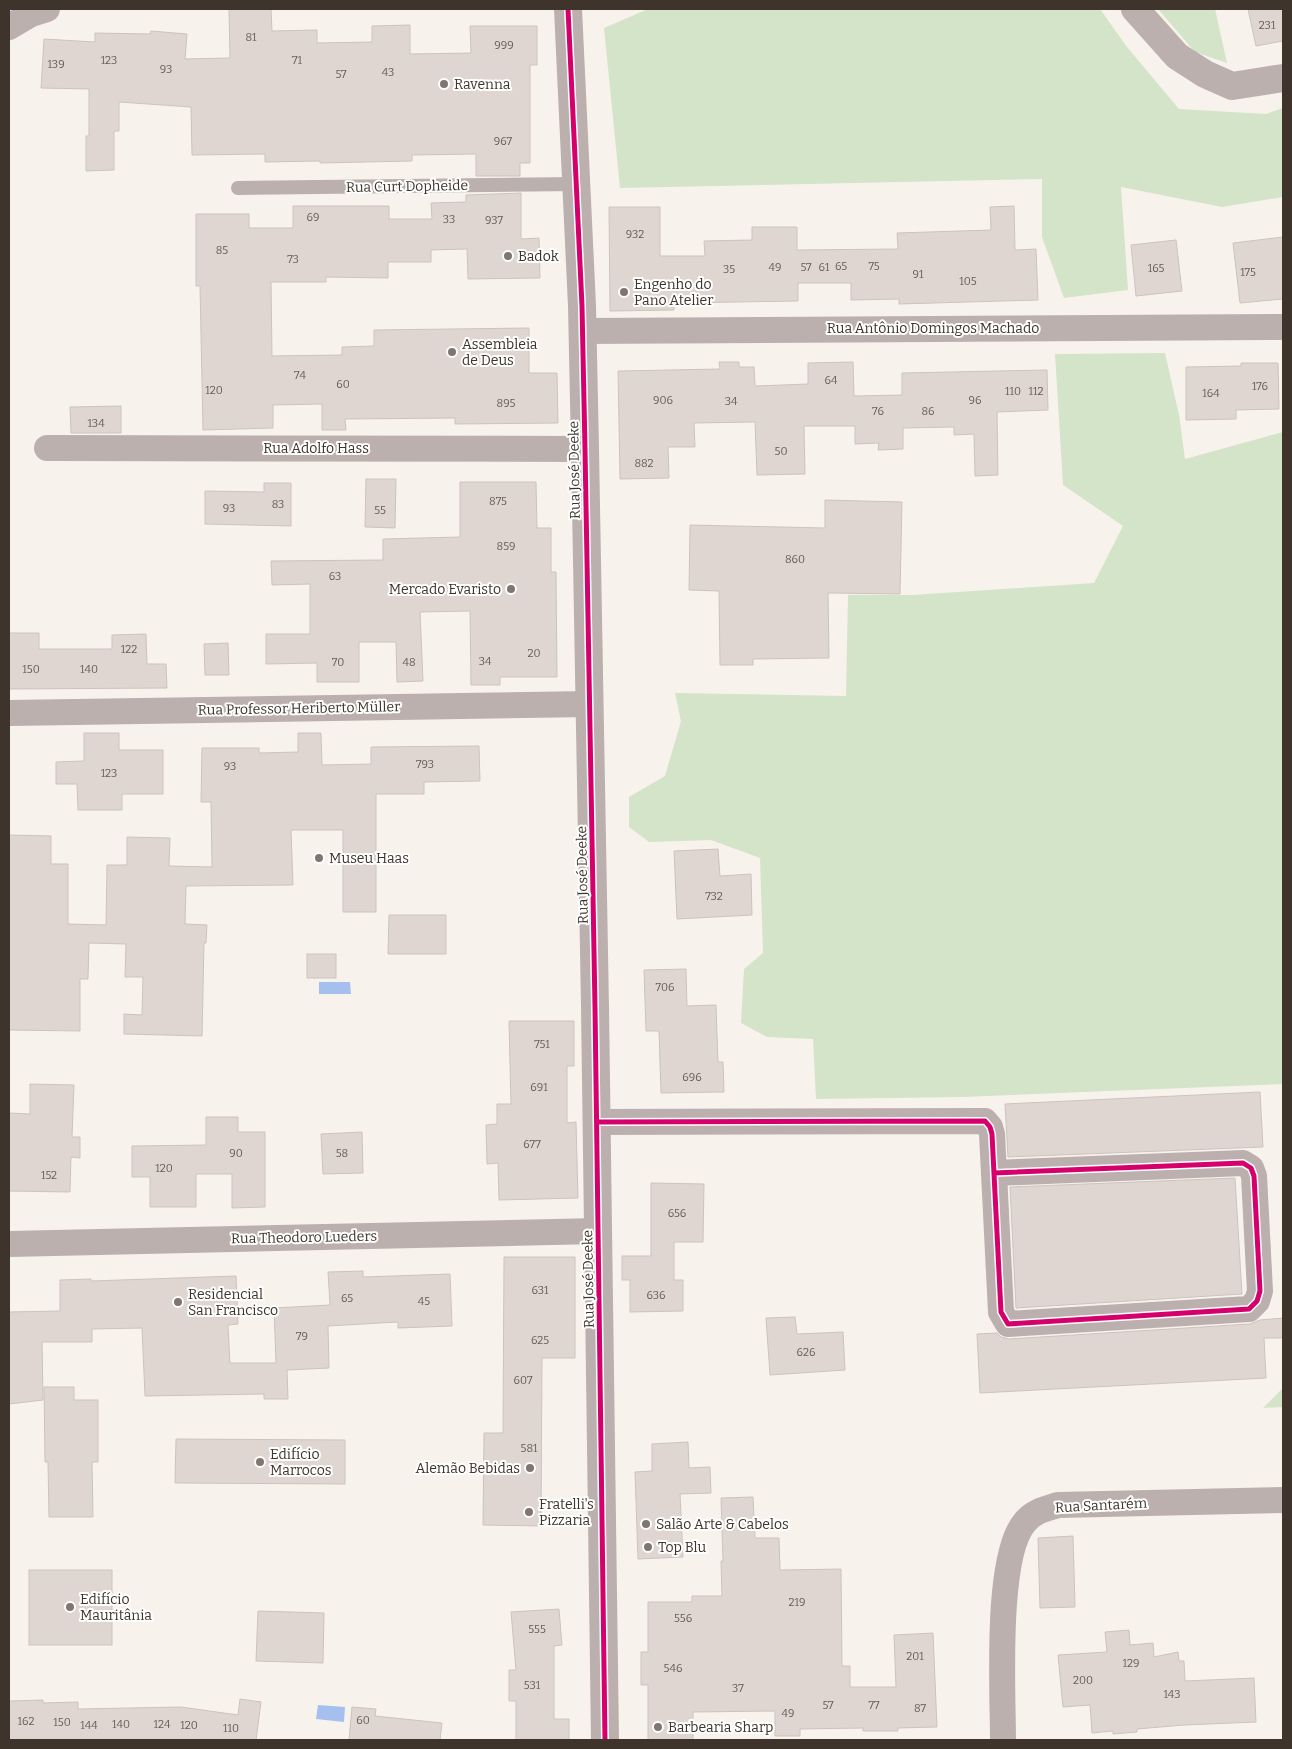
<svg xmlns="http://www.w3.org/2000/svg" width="1292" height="1749" viewBox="0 0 1292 1749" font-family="Bitter,serif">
<rect width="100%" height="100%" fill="#f8f2ed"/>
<g fill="#d4e4c8">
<polygon points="648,9 1100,9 1127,47 1179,109 1266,114 1283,108 1283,197 1222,207 1121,187 1128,290 1064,298 1042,237 1042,179 620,188 604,28"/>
<polygon points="1158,9 1215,9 1227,63 1195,52"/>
<polygon points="1165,353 1179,415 1185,459 1283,432 1283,1084 963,1097 816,1099 813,1039 767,1037 741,1023 744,969 763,953 760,858 711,840 649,842 629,827 629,797 665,776 681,721 675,693 846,696 848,595 912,595 1094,583 1123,526 1063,485 1055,354"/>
<polygon points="1283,1388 1283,1407 1263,1408"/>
</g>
<g fill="#a5c0ee">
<polygon points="319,982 350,982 351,994 319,994"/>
<polygon points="318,1705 345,1707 344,1722 316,1719"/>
</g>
<g fill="#dfd6d2" stroke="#ccc3be">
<polygon points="229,9 271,9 272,31 317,30 317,43 372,42 372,26 410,25 410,54 471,53 470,26 537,26 537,65 530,65 530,163 520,163 520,176 476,176 476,154 412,155 412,161 320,163 320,161 265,162 265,154 192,155 191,107 119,102 119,131 114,131 114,170 86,171 86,136 89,136 89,89 41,88 44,39 95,42 95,33 150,34 151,31 187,34 185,59 230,58"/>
<polygon points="1248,9 1283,9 1283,41 1256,46"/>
<polygon points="521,193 521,239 539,238 540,278 468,279 467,249 431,250 431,262 388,262 388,278 326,277 326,282 271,282 272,356 342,355 342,347 374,346 374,330 529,328 529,373 557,373 558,423 455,424 455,418 345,419 346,430 322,430 322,404 273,405 273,428 203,430 200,286 196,286 196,214 249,214 249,228 293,228 293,206 389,206 389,219 432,219 431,203 466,202 466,195"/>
<polygon points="1014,206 1015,250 1036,249 1038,300 899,304 899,299 851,300 851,283 798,283 798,301 674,303 674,310 610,311 609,207 660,207 660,256 705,256 704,241 752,240 752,227 797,227 797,250 898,249 897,233 991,230 990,207"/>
<polygon points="1283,237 1283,299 1240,303 1233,243"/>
<polygon points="1176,240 1182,291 1136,296 1131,245"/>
<polygon points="719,362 739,362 739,367 754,367 755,386 808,384 808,363 853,362 854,396 902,395 902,373 1047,370 1048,410 997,412 998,475 975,476 974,434 954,435 954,427 903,428 903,449 878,450 879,443 855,444 855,426 804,426 805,474 757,475 755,422 694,423 695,447 668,447 669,478 620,479 618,371 720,369"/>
<polygon points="1241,363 1278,363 1279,409 1236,410 1236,419 1186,420 1186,367 1241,366"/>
<polygon points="121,406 121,433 71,433 70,407"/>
<polygon points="366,479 396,479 395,528 365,527"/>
<polygon points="460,482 536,482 537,528 551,528 551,572 556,572 557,677 500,677 500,685 471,685 470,611 420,612 423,681 397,682 396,642 359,642 359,682 317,682 317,663 266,664 266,634 310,634 310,584 272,585 271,561 383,560 383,539 460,537"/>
<polygon points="264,483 291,483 291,526 205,524 205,491 264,492"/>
<polygon points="825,500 902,502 900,594 828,593 829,658 753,659 753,665 720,665 719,591 689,590 690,525 825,528"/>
<polygon points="9,633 39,633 39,649 112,649 112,635 146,634 147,664 166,664 167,688 9,689"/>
<polygon points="228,643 229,675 205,675 204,644"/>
<polygon points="84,733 119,733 119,750 163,750 163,794 122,794 122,810 78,810 77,784 56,784 56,762 84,761"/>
<polygon points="298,733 321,733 322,765 371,764 371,747 479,746 480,781 424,782 424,794 376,794 376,912 343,912 343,830 291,830 293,885 186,886 185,924 207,925 206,943 204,943 202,1036 124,1034 124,1014 142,1015 143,977 125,977 126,944 89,943 88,979 80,979 80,1031 9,1030 9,835 51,836 51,864 68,864 68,924 106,925 107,865 127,865 127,837 170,838 169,866 212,867 211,802 201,802 202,748 259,748 259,753 298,752"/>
<polygon points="718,849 720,876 751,874 752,915 677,919 674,851"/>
<polygon points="389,915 446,915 446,954 388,954"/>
<rect x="307" y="954" width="29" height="24"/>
<polygon points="686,969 687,1006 716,1005 718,1062 723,1062 724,1092 661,1093 659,1031 646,1031 644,970"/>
<polygon points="509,1021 574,1021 574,1066 567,1066 567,1123 576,1122 578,1198 499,1200 498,1163 487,1164 486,1125 497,1124 497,1104 511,1104"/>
<polygon points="30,1084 74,1085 72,1137 80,1137 80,1158 71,1157 70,1192 9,1191 9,1113 30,1114"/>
<polygon points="1260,1092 1263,1147 1008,1157 1005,1104"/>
<polygon points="206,1117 238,1117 238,1132 265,1132 265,1207 232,1208 232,1174 196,1174 196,1207 150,1207 150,1177 132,1177 132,1146 206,1145"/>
<polygon points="362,1132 363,1173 323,1174 321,1134"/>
<polygon points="1235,1178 1242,1294 1016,1308 1010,1187"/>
<polygon points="651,1183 704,1184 703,1242 674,1242 674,1280 683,1280 683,1311 630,1312 630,1280 622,1280 622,1256 651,1256"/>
<polygon points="504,1257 575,1257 575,1358 542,1358 541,1526 483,1525 484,1433 503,1433"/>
<polygon points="363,1271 363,1277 450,1274 452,1326 398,1328 398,1322 328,1326 329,1368 287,1370 288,1399 264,1399 264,1394 145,1396 142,1328 92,1329 92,1342 42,1342 43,1400 9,1404 9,1312 60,1311 60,1280 91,1279 91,1281 236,1276 238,1324 228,1325 230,1363 276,1363 274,1308 330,1305 328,1272"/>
<polygon points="795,1317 797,1334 843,1332 845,1370 770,1375 766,1318"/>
<polygon points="1283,1318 1283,1338 1264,1338 1266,1378 980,1393 977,1334 997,1333 1001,1337 1009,1339 1250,1324 1260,1320"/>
<polygon points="44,1387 74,1387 74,1400 98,1400 98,1462 92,1462 93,1517 49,1517 48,1462 45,1462"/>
<polygon points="176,1439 345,1440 345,1484 175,1483"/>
<polygon points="688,1442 689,1468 710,1467 711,1493 680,1494 683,1557 638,1559 635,1472 652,1471 652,1444"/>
<polygon points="753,1497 755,1538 779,1538 780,1570 841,1569 842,1666 850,1666 850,1687 896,1687 894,1635 933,1633 937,1727 898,1728 898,1731 863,1731 863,1728 800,1729 800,1736 775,1736 775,1711 693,1712 693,1740 648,1740 648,1685 641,1685 641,1652 648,1652 648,1602 692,1602 692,1596 722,1596 721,1561 723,1561 721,1498"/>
<polygon points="1073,1536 1075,1607 1040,1608 1038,1538"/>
<rect x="29" y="1570" width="83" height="75"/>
<polygon points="559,1609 562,1645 554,1646 554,1719 569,1719 569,1740 516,1740 516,1701 509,1701 509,1670 516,1670 511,1612"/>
<polygon points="258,1611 324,1613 323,1663 256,1661"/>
<polygon points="1129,1630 1130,1645 1153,1643 1154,1657 1178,1652 1179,1661 1184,1661 1185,1681 1254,1678 1256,1722 1184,1725 1137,1729 1137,1732 1113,1734 1113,1731 1092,1733 1090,1705 1063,1707 1058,1655 1107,1652 1105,1632"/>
<polygon points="240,1699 261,1702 256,1740 9,1740 9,1701 43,1700 43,1703 78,1702 78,1709 181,1707 238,1715"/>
<polygon points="352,1707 376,1709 375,1716 442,1723 440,1740 349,1740"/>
</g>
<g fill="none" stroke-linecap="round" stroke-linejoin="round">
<polyline stroke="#bcb0af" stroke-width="14" points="238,188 576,184"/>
<g stroke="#bcb0af" stroke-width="26">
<polyline points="9,27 31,14 47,9"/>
<polyline points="582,331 1283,327"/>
<polyline points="47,448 585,449"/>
<polyline points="9,713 590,704"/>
<polyline points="597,1122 985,1121 990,1127 992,1134 1001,1312 1008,1324 1249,1309 1257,1301 1260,1291 1254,1176 1251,1168 1243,1163 994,1173"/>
<polyline points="9,1244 598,1231"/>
<path d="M1003 1740C1003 1693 995 1556 1025 1522 1034 1511 1045 1509 1058 1505L1283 1500"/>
</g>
<g stroke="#bcb0af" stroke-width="28">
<polyline points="568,9 582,306 585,449 595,1007 605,1740"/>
<polyline points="1135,9 1177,56 1205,74 1232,86 1283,78"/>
</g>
<g stroke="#fff" stroke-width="8">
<g id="cycleway">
<polyline points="568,9 582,306 585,449 595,1007 605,1740"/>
<polyline points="597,1122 985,1121 990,1127 992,1134 1001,1312 1008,1324 1249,1309 1257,1301 1260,1291 1254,1176 1251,1168 1243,1163 994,1173"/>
</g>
</g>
<use href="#cycleway" stroke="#d6006c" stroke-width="5"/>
</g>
<g fill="#7f766f" stroke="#fff" stroke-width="2">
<circle cx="444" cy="84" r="5"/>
<circle cx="508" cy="256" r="5"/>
<circle cx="624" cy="292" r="5"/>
<circle cx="452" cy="352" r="5"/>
<circle cx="511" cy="589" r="5"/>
<circle cx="319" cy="858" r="5"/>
<circle cx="178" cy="1302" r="5"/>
<circle cx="260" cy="1462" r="5"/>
<circle cx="530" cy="1468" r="5"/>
<circle cx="529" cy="1512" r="5"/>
<circle cx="646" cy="1524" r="5"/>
<circle cx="648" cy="1547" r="5"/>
<circle cx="70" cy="1607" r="5"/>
<circle cx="658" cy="1727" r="5"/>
</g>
<g text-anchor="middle" stroke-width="4" stroke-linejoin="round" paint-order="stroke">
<g font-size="11" fill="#665c55">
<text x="1267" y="29">231</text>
<text x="251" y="41">81</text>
<text x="504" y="49">999</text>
<text x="109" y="64">123</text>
<text x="297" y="64">71</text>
<text x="56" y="68">139</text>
<text x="166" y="73">93</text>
<text x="388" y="76">43</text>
<text x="341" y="78">57</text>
<text x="503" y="145">967</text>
<text x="313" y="221">69</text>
<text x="449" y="223">33</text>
<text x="494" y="224">937</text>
<text x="635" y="238">932</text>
<text x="222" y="254">85</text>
<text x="293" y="263">73</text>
<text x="841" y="270">65</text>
<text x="874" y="270">75</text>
<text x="775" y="271">49</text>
<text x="806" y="271">57</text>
<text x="824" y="271">61</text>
<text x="1156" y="272">165</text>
<text x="729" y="273">35</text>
<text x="1248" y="276">175</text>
<text x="918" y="278">91</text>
<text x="968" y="285">105</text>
<text x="300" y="379">74</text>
<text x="831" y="384">64</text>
<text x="343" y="388">60</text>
<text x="1260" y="390">176</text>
<text x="214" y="394">120</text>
<text x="1013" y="395">110</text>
<text x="1036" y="395">112</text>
<text x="1211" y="397">164</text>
<text x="663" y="404">906</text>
<text x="975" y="404">96</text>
<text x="731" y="405">34</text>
<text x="506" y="407">895</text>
<text x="878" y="415">76</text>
<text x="928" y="415">86</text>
<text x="96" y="427">134</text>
<text x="781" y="455">50</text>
<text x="644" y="467">882</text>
<text x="498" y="505">875</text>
<text x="278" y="508">83</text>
<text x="229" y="512">93</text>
<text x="380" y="514">55</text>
<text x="506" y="550">859</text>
<text x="795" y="563">860</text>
<text x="335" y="580">63</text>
<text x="129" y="653">122</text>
<text x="534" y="657">20</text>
<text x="485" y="665">34</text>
<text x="338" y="666">70</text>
<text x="409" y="666">48</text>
<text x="31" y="673">150</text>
<text x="89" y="673">140</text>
<text x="425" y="768">793</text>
<text x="230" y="770">93</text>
<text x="109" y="777">123</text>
<text x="714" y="900">732</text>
<text x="665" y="991">706</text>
<text x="542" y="1048">751</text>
<text x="692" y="1081">696</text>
<text x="539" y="1091">691</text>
<text x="532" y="1148">677</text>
<text x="236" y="1157">90</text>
<text x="342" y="1157">58</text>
<text x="164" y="1172">120</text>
<text x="49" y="1179">152</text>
<text x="677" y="1217">656</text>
<text x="540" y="1294">631</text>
<text x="656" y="1299">636</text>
<text x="347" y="1302">65</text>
<text x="424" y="1305">45</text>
<text x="302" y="1340">79</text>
<text x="540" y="1344">625</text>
<text x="806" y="1356">626</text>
<text x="523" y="1384">607</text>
<text x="529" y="1452">581</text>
<text x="797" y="1606">219</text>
<text x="683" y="1622">556</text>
<text x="537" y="1633">555</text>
<text x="915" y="1660">201</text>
<text x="1131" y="1667">129</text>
<text x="673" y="1672">546</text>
<text x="1083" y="1684">200</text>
<text x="532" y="1689">531</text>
<text x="738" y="1692">37</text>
<text x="1172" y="1698">143</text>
<text x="828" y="1709">57</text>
<text x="874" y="1709">77</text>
<text x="920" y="1712">87</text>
<text x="788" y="1717">49</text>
<text x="363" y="1724">60</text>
<text x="26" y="1725">162</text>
<text x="62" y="1726">150</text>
<text x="121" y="1728">140</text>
<text x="162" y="1728">124</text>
<text x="89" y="1729">144</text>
<text x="189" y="1729">120</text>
<text x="231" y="1732">110</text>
</g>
<g font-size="14" fill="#3e342b" stroke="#fff" text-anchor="start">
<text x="454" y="89">Ravenna</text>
<text x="518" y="261">Badok</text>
<text x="634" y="289">Engenho do<tspan x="634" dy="16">Pano Atelier</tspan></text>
<text x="462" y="349">Assembleia<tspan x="462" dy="16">de Deus</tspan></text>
<text x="501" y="594" text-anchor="end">Mercado Evaristo</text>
<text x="329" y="863">Museu Haas</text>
<text x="188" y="1299">Residencial<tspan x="188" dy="16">San Francisco</tspan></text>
<text x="270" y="1459">Edifício<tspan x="270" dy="16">Marrocos</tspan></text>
<text x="520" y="1473" text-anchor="end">Alemão Bebidas</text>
<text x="539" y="1509">Fratelli's<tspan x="539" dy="16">Pizzaria</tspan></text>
<text x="656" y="1529">Salão Arte &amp; Cabelos</text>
<text x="658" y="1552">Top Blu</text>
<text x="80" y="1604">Edifício<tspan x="80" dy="16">Mauritânia</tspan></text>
<text x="668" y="1732">Barbearia Sharp</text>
</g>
<g font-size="14" fill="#3e342b" stroke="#fff">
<text transform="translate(407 186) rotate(-1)" y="5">Rua Curt Dopheide</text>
<text x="933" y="333">Rua Antônio Domingos Machado</text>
<text x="316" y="453">Rua Adolfo Hass</text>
<text transform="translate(574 470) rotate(-91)" y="5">Rua José Deeke</text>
<text transform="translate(299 708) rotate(-1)" y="5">Rua Professor Heriberto Müller</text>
<text transform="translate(582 875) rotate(-91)" y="5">Rua José Deeke</text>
<text transform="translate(304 1237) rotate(-1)" y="5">Rua Theodoro Lueders</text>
<text transform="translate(588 1279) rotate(-91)" y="5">Rua José Deeke</text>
<text transform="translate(1101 1505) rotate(-3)" y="5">Rua Santarém</text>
</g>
</g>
<rect width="1292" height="1749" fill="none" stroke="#3e342b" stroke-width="20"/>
</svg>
